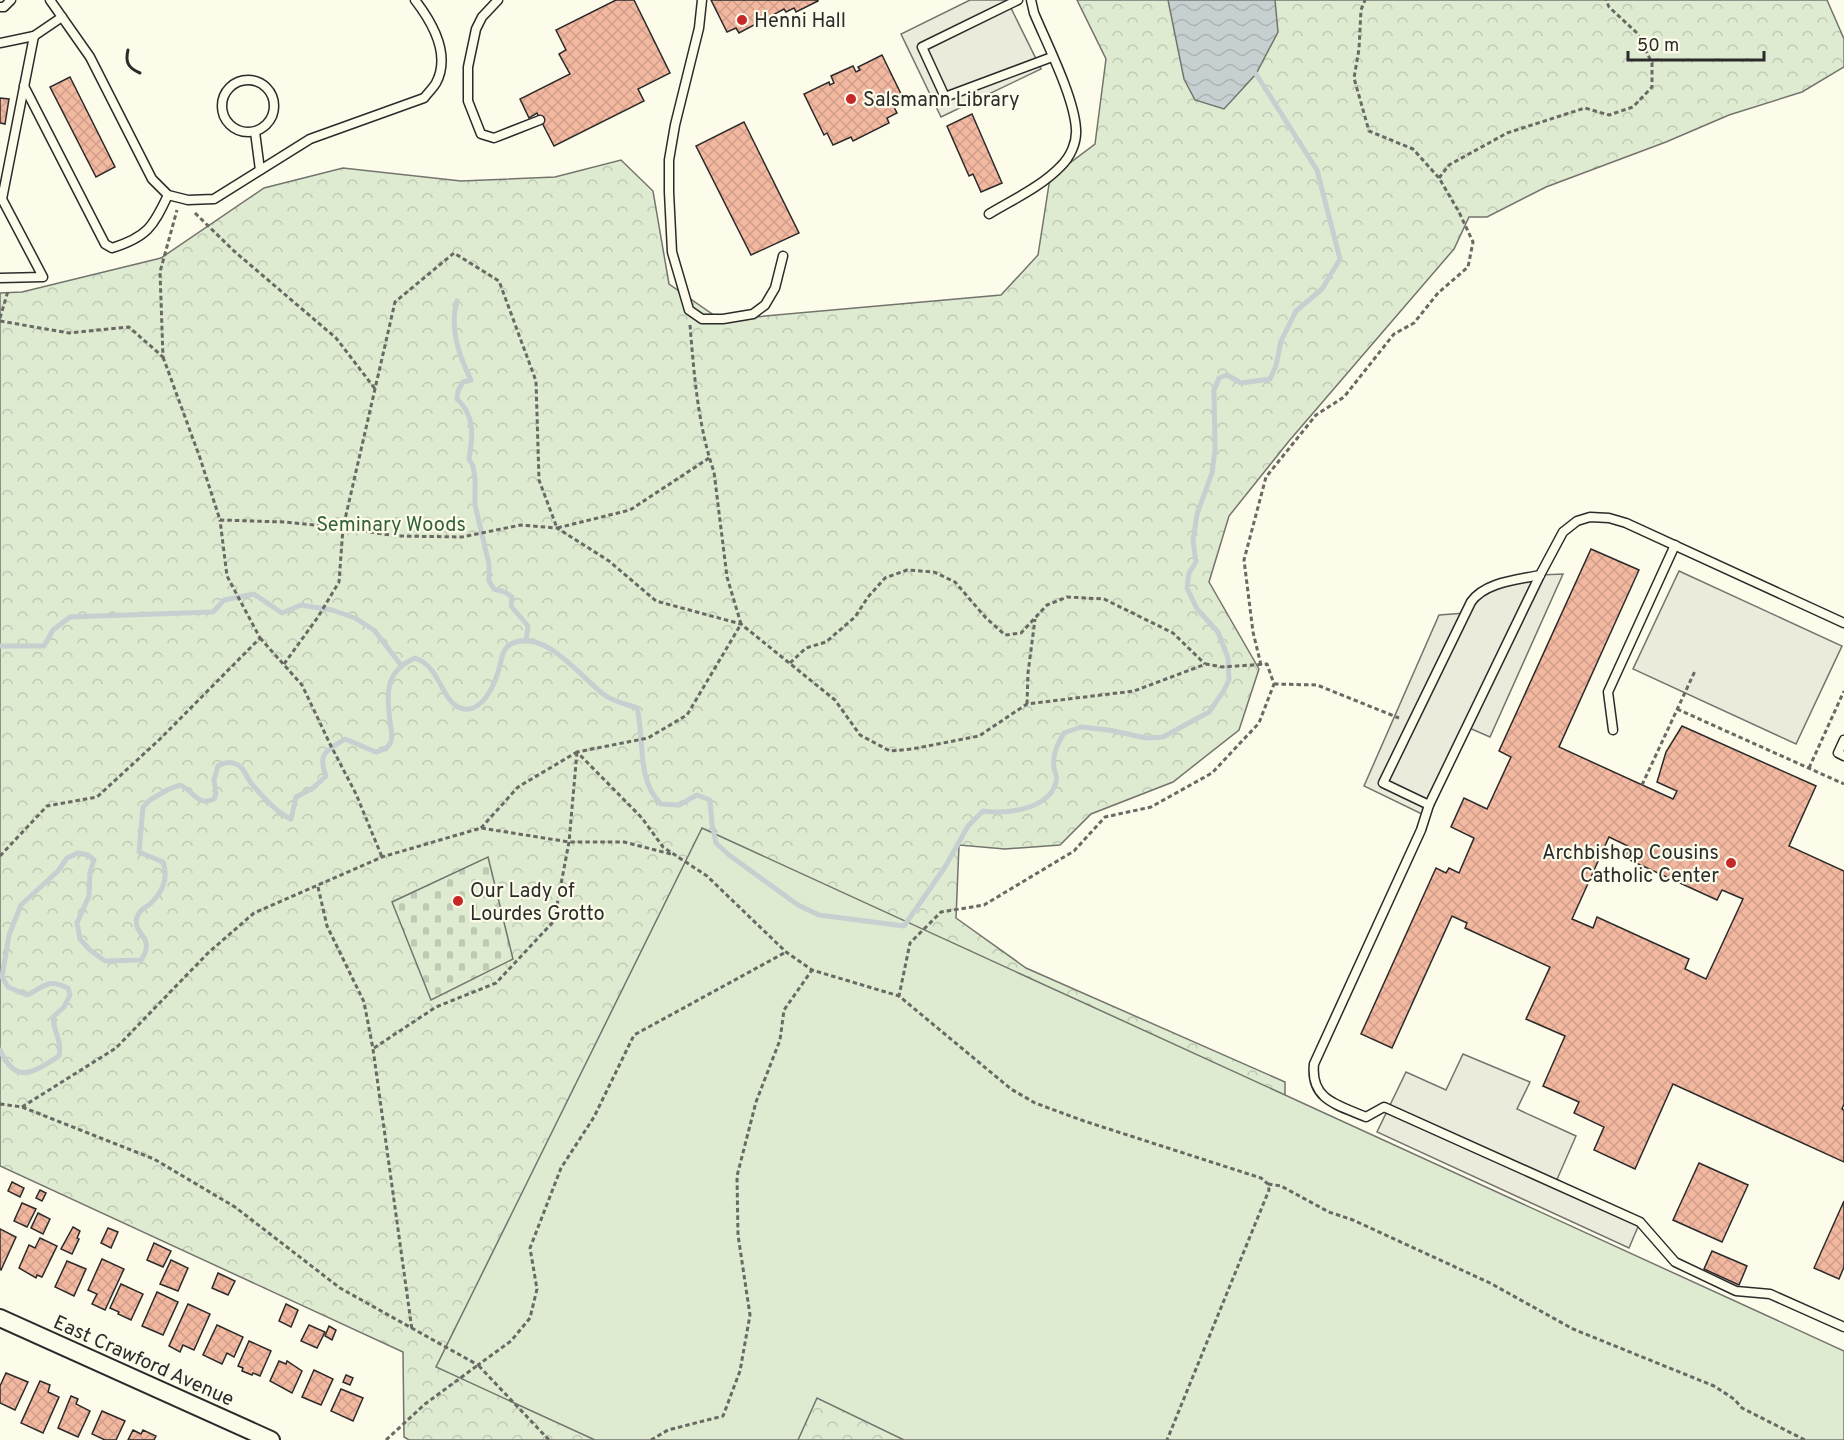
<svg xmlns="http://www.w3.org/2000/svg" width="1844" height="1440" viewBox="0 0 1844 1440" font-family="Overpass,sans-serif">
<defs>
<pattern id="forest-crowns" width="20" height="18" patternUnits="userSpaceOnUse" patternTransform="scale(1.5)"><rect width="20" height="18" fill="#deebd1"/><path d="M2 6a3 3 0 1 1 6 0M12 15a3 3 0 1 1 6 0" fill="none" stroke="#bfcab4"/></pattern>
<pattern id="cemetery-stones" width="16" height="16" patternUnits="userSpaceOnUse" patternTransform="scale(1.5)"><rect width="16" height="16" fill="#deebd1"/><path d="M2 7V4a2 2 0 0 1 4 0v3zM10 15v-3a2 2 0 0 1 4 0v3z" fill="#bfcab4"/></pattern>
<pattern id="water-waves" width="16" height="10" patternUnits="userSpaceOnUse" patternTransform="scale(1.5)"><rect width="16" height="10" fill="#c7d0d0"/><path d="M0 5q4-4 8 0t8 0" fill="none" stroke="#abb3b3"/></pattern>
<pattern id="building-cross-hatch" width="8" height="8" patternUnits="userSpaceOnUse" patternTransform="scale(1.5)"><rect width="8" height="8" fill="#f2b8a0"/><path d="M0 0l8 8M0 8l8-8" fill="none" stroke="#d09e8a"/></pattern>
</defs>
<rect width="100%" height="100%" fill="#fdfbea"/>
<polygon fill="url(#forest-crowns)" stroke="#74746e" stroke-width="1.5" points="1077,0 1827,0 1844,39 1844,67 1802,92 1729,115 1666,142 1546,187 1487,217 1469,217 1454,249 1289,441 1229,516 1209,582 1259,669 1239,730 1173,782 1091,814 1060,845 1005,849 959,845 956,918 1026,968 1285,1082 1285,1096 932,1440 409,1440 404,1437 403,1352 0,1166 0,293 22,292 161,258 264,188 343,168 461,181 555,177 621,160 653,191 669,284 721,320 1001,295 1038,255 1050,178 1095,144 1106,59"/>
<polygon fill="url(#cemetery-stones)" stroke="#74746e" stroke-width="1.5" points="488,857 513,959 431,1000 392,902"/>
<polygon fill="#deebd1" stroke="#74746e" stroke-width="1.5" points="702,828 1844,1351 1844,1440 904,1440 817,1398 798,1440 595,1440 436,1367"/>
<g fill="#eceadb" stroke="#74746e" stroke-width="1.5">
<polygon points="970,0 1007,0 1041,69 941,117 901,34"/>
<polygon points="1679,571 1842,646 1796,744 1633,669"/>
<polygon points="1563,574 1490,737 1467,727 1426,816 1364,786 1439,615 1466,613 1477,594 1540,575"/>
<polygon points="1463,1054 1530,1082 1517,1109 1576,1136 1555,1184 1640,1222 1629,1248 1377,1132 1406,1072 1446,1090"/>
</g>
<polygon fill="url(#water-waves)" stroke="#74746e" stroke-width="1.5" points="1168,0 1275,0 1278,32 1256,74 1224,109 1195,100 1184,79"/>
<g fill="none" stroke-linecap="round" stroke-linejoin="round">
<g stroke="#c7d0d0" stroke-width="5">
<path d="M457 301C449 327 459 356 471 380L463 382 458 391 457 399C475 415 473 436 469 459L473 466 475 479V505L489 564V581L494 589 505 592 512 597 511 606 528 626 526 641"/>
<polyline points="0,646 44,646 53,630 70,617 213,612 224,600 254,594 282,613 301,605 332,610 355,618 374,630 401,665"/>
<path d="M0 1050C16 1085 32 1073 59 1056 62 1038 54 1035 53 1017L64 1007 70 995 68 988C47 978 46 986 27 995L8 987 2 977 9 935 21 905 58 871 67 858 78 853 88 855 94 860 90 872 89 896 77 923 80 939 90 950 105 961 141 960C157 936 132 936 137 917 140 910 144 908 150 904 162 893 169 878 163 862L139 852 143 807 150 800 167 790 180 785C194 791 198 807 214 799L216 793 214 780 218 766C223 763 229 761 236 764 244 767 246 776 251 783 261 795 277 813 291 819L296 797 313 788 326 776C317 752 327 751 345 739L376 752C383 750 389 748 391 741 393 736 391 728 390 722 387 693 384 672 415 658 442 667 441 705 464 709 482 712 494 686 498 672 502 662 501 649 511 644 544 627 582 678 603 694 612 701 626 704 637 708 645 740 636 780 661 804L679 805 697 795 710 800 712 824 716 843 729 855 798 905 819 915 904 926 945 867 968 826 983 811C1006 814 1049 810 1056 782 1058 778 1055 773 1054 768 1052 755 1057 745 1064 733L1081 727 1109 730 1146 738 1163 737 1209 712 1223 692 1229 680 1228 658 1218 632 1197 609 1187 588 1189 573 1196 562 1193 541 1197 514 1212 473 1215 450 1214 390 1219 378 1227 375 1241 383 1270 379 1276 366 1281 341 1296 311 1322 289 1340 259 1317 170 1256 74"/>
</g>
</g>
<g fill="url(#building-cross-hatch)" stroke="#2b2b2b" stroke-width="1.5" fill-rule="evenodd">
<polygon points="616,0 634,0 670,73 638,89 644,101 554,146 537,113 529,118 520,99 570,74 559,54 566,50 556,30"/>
<polygon points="711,0 818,0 818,1 796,12 794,8 786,12 784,9 739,33 736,28 727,32"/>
<polygon points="882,55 902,96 891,101 897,113 887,118 889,123 853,141 851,137 833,145 827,133 824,135 804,94 829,82 830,85 834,83 831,76 853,66 856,72 860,70 858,67"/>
<polygon points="70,77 115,167 96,177 50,87"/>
<polygon points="0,98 9,99 5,124 0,123"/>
<polygon points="972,114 1002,183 981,192 973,174 969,176 947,126"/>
<polygon points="744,122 799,233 751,255 696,146"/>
<path d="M1591 549 1639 570 1559 747 1673 799 1677 791 1657 782 1666 752 1682 726 1816 786 1789 846 1844 871V1104L1842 1109 1844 1110V1162L1673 1084 1635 1169 1594 1150 1604 1127 1574 1113 1579 1102 1543 1086 1565 1036 1526 1019 1550 967 1465 928 1467 923 1452 916 1392 1048 1361 1034 1436 868 1446 873 1449 868 1459 873 1474 838 1451 827 1464 798 1487 809 1511 757 1499 751ZM1609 837 1630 847 1625 858 1717 900 1722 890 1743 899 1706 979 1685 969 1689 959 1597 917 1593 928 1572 919Z"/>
<polygon points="1699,1163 1748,1185 1722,1242 1673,1220"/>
<polygon points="12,1182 24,1188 20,1197 8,1191"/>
<polygon points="40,1190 46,1193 42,1201 36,1198"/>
<polygon points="1844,1201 1844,1267 1839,1279 1814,1268"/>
<polygon points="22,1203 36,1209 27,1227 14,1221"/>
<polygon points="38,1213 50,1219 43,1234 31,1228"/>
<polygon points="73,1227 80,1231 77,1238 79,1239 72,1254 61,1249"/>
<polygon points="108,1228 118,1232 111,1248 101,1243"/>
<polygon points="0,1229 16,1237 1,1270 0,1269"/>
<polygon points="40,1238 57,1246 42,1277 37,1275 36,1278 19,1268 29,1245 35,1248"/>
<polygon points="154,1243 171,1251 163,1267 147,1260"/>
<polygon points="1712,1251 1747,1266 1739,1285 1704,1269"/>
<polygon points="102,1259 124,1269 105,1310 92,1304 97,1294 88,1290"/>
<polygon points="171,1260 188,1268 178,1291 160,1284"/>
<polygon points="67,1261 86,1269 74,1296 55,1287"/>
<polygon points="218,1273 235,1281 228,1295 212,1288"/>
<polygon points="121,1284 143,1294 131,1320 118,1314 119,1312 110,1308"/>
<polygon points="157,1292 178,1302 163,1335 142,1326"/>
<polygon points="188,1304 210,1314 194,1350 183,1345 180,1352 169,1346"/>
<polygon points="286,1304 298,1310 291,1327 279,1321"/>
<polygon points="217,1325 243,1337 234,1357 227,1353 222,1364 203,1355"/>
<polygon points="309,1325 325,1332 317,1348 301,1341"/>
<polygon points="329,1326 336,1330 332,1340 325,1336"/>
<polygon points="249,1341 271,1351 260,1376 253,1373 252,1375 242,1371 243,1368 238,1366"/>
<polygon points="279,1361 286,1364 287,1361 302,1371 292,1393 270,1381"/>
<polygon points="314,1370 333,1379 321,1405 302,1397"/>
<polygon points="6,1373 28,1382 15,1410 0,1403 0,1386"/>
<polygon points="346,1375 353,1378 350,1385 343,1382"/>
<polygon points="40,1381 50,1385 48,1392 59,1397 43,1433 21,1423"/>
<polygon points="341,1389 363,1398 353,1421 331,1411"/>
<polygon points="71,1396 78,1399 76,1404 90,1411 78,1437 58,1428"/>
<polygon points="102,1411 125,1421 116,1440 105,1440 92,1434"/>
<polygon points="133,1430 141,1434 143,1430 156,1436 154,1440 128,1440"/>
</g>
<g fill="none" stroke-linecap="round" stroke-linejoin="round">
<g stroke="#2b2b2b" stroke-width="11">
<g id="service">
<path d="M50 0 90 57 152 179 168 195 188 200 214 199 310 139 424 98C428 93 433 88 436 83 451 55 432 22 415 0"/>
<polyline points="498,0 482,17 476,29 468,67 468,101 481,134 494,138 540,120"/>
<polyline points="702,0 699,28 675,125 669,160 669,192 672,252 689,310 702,319 723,319 753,314 765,305 775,288 783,256"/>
<polyline points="1018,0 922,47 945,97 1052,57"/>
<polyline points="0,7 4,7 11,0"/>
<polyline points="0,43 34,36 62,17"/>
<circle cx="248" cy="106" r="26"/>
<path d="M24 86 105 244 112 248C147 237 153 227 168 195"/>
<polyline points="255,132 260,170"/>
<path d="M989 214C1012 200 1041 187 1061 166 1070 157 1077 143 1076 129 1074 97 1047 44 1034 13L1031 0"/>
<polyline points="0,278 43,277 2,199 34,36"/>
<path d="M1844 623 1626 523 1609 518 1590 517 1577 521 1563 532 1540 575 1429 805 1421 830 1314 1064C1310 1100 1338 1105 1366 1117L1384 1107 1640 1222 1675 1262 1736 1291 1770 1294 1844 1327"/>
<polyline points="1613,730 1608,692 1675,545"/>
<polyline points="1844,740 1838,753 1844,756"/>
<path d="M1429 805 1383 783 1471 602C1485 582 1517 580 1540 575"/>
</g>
</g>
<g stroke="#2b2b2b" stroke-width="20">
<polyline id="minor" points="0,1318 271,1440"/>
</g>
<g stroke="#6a6964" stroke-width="3" stroke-dasharray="4.5 3" stroke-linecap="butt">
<polyline points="1439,178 1449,165 1507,133 1585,108 1609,115 1633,107 1652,87 1652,63 1637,33 1609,7 1606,0"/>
<polyline points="195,213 234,251 336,338 376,390"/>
<polyline points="0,318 8,291"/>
<polyline points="0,321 69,333 129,327 163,357 160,272 177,210"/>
<path d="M690 325C694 374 698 426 714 472L727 577 741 624 687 715 648 738 577 752 642 818 663 847 707 876 786 952 812 970 899 996"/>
<polyline points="163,357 200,458 220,520 284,522 343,528 395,302 454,253 499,281 536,381 539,480 557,528 630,510 709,458"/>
<polyline points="260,638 302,685 330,744 356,794 382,857"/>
<polyline points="790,663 806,648 826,642 855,617 868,597 885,578 907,570 934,572 955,582 986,618 1005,635 1021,633 1047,605 1067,597 1104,599 1173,633 1205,664"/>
<polyline points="284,664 318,617 339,582 343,528 397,536 462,537 521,525 557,528 609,561 656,601 741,624 835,700 860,735 890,751 912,749 979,736 1027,704 1134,691 1206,664 1222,667 1267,664 1274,684 1259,723 1212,773 1151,807 1105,817 1074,851 984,905 941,912 910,943 899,996 1011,1089 1035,1103 1084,1121 1261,1178 1268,1184 1269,1190 1167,1440"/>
<polyline points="1261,665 1253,632 1244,560 1266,477 1316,415 1344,397 1394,334 1414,323 1438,293 1468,267 1473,242 1459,212 1439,178 1413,149 1369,131 1354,78 1359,49 1361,10 1365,0"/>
<polyline points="1274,684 1317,685 1399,718"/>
<polyline points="1027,704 1028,673 1035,619"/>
<polyline points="1677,709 1844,784"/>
<polyline points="1809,768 1844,691"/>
<polyline points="1642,785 1695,671"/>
<polyline points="481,828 518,787 577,752"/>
<polyline points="0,856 47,806 97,797 160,739 260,638 227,576 220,520"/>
<polyline points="318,887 327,926 364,1002 373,1049 412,1330"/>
<polyline points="374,1048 436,1007 496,983 554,921 569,842 577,752"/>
<polyline points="0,1104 22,1107 154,1159 235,1207 340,1288 478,1365 511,1341 530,1318 537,1289 530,1248 561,1168 594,1117 634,1035 786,952"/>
<polyline points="22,1107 116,1048 208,953 254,913 382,857 481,828 569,842 624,842 671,854"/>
<polyline points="1268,1184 1281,1186 1329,1212 1353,1220 1490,1283 1573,1329 1714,1386 1734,1399 1742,1408 1805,1440"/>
<polyline points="386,1440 425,1404 478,1365 549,1440"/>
<polyline points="651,1440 668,1430 723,1416 740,1371 750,1315 738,1235 737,1176 756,1102 780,1040 784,1010 812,970"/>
</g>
<use href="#service" stroke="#fdfbea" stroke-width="8"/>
<use href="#minor" stroke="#fdfbea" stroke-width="16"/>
<path stroke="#2b2b2b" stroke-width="3" d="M128 50C125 62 128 68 140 73"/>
</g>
<g fill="#c62828" stroke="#fdfbea" stroke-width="2">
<circle cx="742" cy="20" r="6"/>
<circle cx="851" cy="99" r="6"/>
<circle cx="1731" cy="863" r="6"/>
<circle cx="458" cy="901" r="6"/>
</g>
<g text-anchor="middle" stroke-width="4.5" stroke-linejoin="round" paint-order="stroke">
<g font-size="20" fill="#2b2b2b" stroke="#fdfbea" text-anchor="start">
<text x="754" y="27">Henni Hall</text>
<text x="863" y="106">Salsmann Library</text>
<text x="1719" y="859" text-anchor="end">Archbishop Cousins<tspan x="1719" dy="23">Catholic Center</tspan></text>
<text x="470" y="897">Our Lady of<tspan x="470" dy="23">Lourdes Grotto</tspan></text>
</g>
<g font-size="20" fill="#34623c" stroke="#fdfbea">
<text x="391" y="531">Seminary Woods</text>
</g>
<g font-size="20" fill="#2b2b2b" stroke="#fdfbea">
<text transform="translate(144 1360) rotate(24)" y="7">East Crawford Avenue</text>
</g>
</g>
<path d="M1628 51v9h136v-9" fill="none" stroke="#2b2b2b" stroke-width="3"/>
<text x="1637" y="51" font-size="18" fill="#2b2b2b" stroke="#fdfbea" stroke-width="4.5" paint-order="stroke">50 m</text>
</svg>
